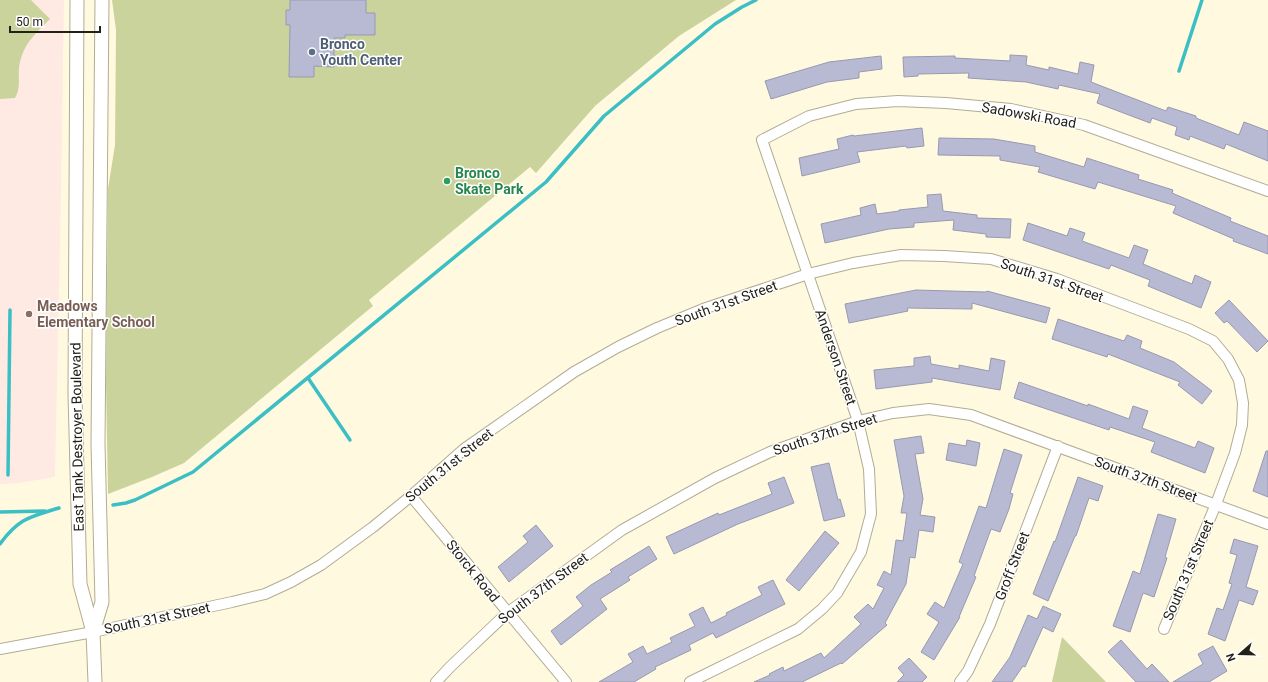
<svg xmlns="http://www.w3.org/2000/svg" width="1268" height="682" viewBox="0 0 1268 682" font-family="Roboto,sans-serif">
<rect width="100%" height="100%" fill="#fffadf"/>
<polygon fill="#feeae3" points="0,0 64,0 61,194 55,477 19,483 0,484"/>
<g fill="#cbd39d">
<path d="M0 0H31L50 19C35 34 22 45 19 68 18 79 21 88 15 98L0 99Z"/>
<polygon points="112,0 736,0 679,36 595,106 536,173 530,167 369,300 373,306 184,463 152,477 108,494 106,382 108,189 115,145 116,30"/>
<polygon points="1062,637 1106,682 1052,682"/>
</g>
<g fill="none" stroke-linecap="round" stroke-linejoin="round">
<g stroke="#3bbfc5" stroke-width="3.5">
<polyline points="1179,71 1202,0"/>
<polyline points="308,378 350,440"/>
<polyline points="8,475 10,310"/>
<polyline points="113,505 126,503 135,500 193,472 546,182 604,116 715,24 742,7 756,0"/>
<polyline points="0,512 45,511"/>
<path d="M0 544C19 518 30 517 59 508"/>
</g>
</g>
<g fill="#b8bad3" stroke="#9799b2">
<polygon points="290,0 366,0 366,13 375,13 375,35 345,35 345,38 334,38 334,67 314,66 314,77 289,77 290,25 286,25 286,10 290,10"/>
<polygon points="1010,55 1027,56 1026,65 1049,70 1049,67 1078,74 1080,62 1094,65 1091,82 1166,111 1168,107 1196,116 1196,118 1239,135 1244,122 1268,131 1268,161 1226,144 1224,149 1190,136 1189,140 1175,135 1177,127 1152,118 1150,123 1097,103 1100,94 1059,85 1058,89 1026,82 968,78 969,73 918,74 918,76 904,77 903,57 955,56 955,58 1010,61"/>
<polygon points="881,56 882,69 859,72 859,78 827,82 771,99 765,81 829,62"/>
<polygon points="922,128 924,146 907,148 906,146 857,152 860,162 802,176 799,158 839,149 837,139 853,135 854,136"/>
<polygon points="939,138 994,139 1035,146 1035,152 1084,167 1087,158 1139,175 1138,179 1173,190 1172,193 1231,218 1230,221 1268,236 1268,254 1233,241 1234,239 1173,213 1176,206 1098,182 1095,189 1038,172 1040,167 1000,160 1000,156 938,155"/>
<polygon points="941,194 943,211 977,215 977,218 1011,219 1010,238 986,237 986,234 953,230 954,220 914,223 914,227 889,229 825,243 821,224 861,215 860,208 875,204 877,214 899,211 899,210 928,207 927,195"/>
<polygon points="1028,223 1067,236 1070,228 1085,233 1082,241 1129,258 1134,245 1148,250 1143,264 1192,284 1195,275 1211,282 1201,308 1148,286 1150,280 1111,265 1109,269 1023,240"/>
<polygon points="916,290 986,292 987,291 1050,308 1046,323 972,303 972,309 907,308 908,311 849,323 845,304"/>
<polygon points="1229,300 1268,341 1257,352 1227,321 1224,323 1215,313"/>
<polygon points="1058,319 1124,341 1127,335 1142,341 1140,348 1174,362 1212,391 1202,404 1178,385 1180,382 1108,354 1107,357 1052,339"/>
<polygon points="930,356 931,364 959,369 959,365 989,371 991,358 1005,361 1000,390 932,378 932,382 876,389 874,370 914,366 914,358"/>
<polygon points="1019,382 1088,406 1088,404 1129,419 1133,406 1148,411 1142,428 1195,448 1198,441 1214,448 1205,473 1151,452 1155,442 1110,427 1109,430 1014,398"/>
<polygon points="921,436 924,453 915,454 923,499 920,515 935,517 933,532 919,530 915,558 910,557 906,584 885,623 887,625 842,664 841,663 802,682 754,682 770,675 769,674 783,667 784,671 821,653 824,658 861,624 854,617 868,604 873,609 884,588 877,585 884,571 891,575 896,540 903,541 907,513 901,513 904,496 894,440"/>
<polygon points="967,440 980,443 976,466 946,460 949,443 966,446"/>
<polygon points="1004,449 1022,455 1010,493 1013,494 1009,509 1000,532 991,529 974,576 976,577 959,617 960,617 934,660 921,652 939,622 927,614 935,602 944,608 963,564 959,562 979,506 986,508"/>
<polygon points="1266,451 1268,451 1268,497 1253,491"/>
<polygon points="829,463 838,500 840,499 845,516 824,521 811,467"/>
<polygon points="784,477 794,503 738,524 674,554 666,537 718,513 719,515 772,494 768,483"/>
<polygon points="1078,477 1103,486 1098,501 1089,498 1076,536 1075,536 1048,601 1033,594 1054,541 1055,542"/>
<polygon points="1158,514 1176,519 1165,557 1167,558 1154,597 1143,593 1130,632 1113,626 1133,571 1140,574"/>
<polygon points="536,525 553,546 509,582 498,567 528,542 523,536"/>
<polygon points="825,531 839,543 799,591 786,580"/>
<polygon points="1234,539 1258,546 1246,587 1258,591 1253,605 1239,600 1225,641 1208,634 1217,608 1223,610 1232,584 1229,583 1237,555 1230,553"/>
<polygon points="649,546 657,559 628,577 630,580 600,599 607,609 561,645 551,631 583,606 576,597 591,585 612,572 610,570"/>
<polygon points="773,580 785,604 716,638 713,633 689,645 691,650 655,667 656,669 634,682 599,682 633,662 628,654 643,646 647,654 672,642 670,638 695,626 689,614 703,607 711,623 727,615 726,613 762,595 758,587"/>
<polygon points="1043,606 1061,614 1053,632 1043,627 1025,667 1023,666 1012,682 992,682 1010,657 1028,615 1037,619"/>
<polygon points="1121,640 1147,669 1152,664 1169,682 1136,682 1108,652"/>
<polygon points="1213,646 1227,671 1209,682 1173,682 1203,664 1198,654"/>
<polygon points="909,658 927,677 922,682 897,682 904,675 898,668"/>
</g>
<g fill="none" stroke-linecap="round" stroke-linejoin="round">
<g stroke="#b1ac93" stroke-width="12">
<g id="minor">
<polyline points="411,496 566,682"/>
<polyline points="0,649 93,632 232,602 265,594 291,582 321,565 373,527 411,496 464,449 574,372 618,347 657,328 703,309 808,274 853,263 901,255 944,256 991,259 1057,279 1189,329 1213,341 1228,359 1239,380 1243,403 1242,425 1235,453 1216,504 1164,629"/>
<polyline points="436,682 450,667 507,613 622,530 715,478 770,452 858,421 893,413 929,409 971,415 1268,524"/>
<polyline points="690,682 798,629 822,609 837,593 861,552 871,514 869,469 858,421 762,140 809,116 856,104 898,101 946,103 1011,109 1084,125 1268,191"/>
<polyline points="960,682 968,671 990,624 1058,446"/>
</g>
</g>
<g stroke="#b1ac93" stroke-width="15">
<g id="tertiary">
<polyline points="77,0 75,394 80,584 93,632 95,682"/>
<polyline points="93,632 102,602 98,444 102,0"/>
</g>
</g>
<use href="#minor" stroke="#fff" stroke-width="10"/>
<use href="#tertiary" stroke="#fff" stroke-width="13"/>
</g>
<circle fill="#5c6f8a" stroke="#fff" stroke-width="1.5" cx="312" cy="52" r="4"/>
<circle fill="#2e9e5b" stroke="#fff" stroke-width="1.5" cx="447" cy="181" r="4"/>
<circle fill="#8d6e63" stroke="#fff" stroke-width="1.5" cx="29" cy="314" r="4"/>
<g text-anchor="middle" stroke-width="3" stroke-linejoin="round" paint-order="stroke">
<g font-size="14" font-weight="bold" fill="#4e5e75" stroke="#fff" text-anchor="start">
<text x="320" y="49">Bronco<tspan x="320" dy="16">Youth Center</tspan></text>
</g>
<g font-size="14" fill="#232117" stroke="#fff">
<text transform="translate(1029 115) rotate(10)" y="5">Sadowski Road</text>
<text transform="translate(1052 280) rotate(19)" y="5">South 31st Street</text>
<text transform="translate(726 303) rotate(-20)" y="5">South 31st Street</text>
<text transform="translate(836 357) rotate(71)" y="5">Anderson Street</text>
<text transform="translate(825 434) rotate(-18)" y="5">South 37th Street</text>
<text transform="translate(77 437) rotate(-91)" y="5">East Tank Destroyer Boulevard</text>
<text transform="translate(449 465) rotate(-39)" y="5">South 31st Street</text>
<text transform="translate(1146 479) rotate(20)" y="5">South 37th Street</text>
<text transform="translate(1012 566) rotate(-69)" y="5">Groff Street</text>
<text transform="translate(1188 570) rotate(-67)" y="5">South 31st Street</text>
<text transform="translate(473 571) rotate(51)" y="5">Storck Road</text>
<text transform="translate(543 588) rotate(-37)" y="5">South 37th Street</text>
<text transform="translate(157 618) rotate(-12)" y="5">South 31st Street</text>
</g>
<g font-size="14" font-weight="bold" fill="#27864d" stroke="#fff" text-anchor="start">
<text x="455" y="178">Bronco<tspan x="455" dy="16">Skate Park</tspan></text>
</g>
<g font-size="14" font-weight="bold" fill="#785e54" stroke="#fff" text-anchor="start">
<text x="37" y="311">Meadows<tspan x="37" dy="16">Elementary School</tspan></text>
</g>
</g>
<g transform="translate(1240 654) rotate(250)" stroke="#ffffff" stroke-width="3" paint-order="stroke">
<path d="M0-3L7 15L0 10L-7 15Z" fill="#232117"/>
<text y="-6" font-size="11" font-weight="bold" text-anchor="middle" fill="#232117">N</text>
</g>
<path d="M10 26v6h90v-6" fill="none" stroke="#232117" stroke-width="2"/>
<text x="16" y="26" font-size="12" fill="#232117" stroke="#ffffff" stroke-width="3" paint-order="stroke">50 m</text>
</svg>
